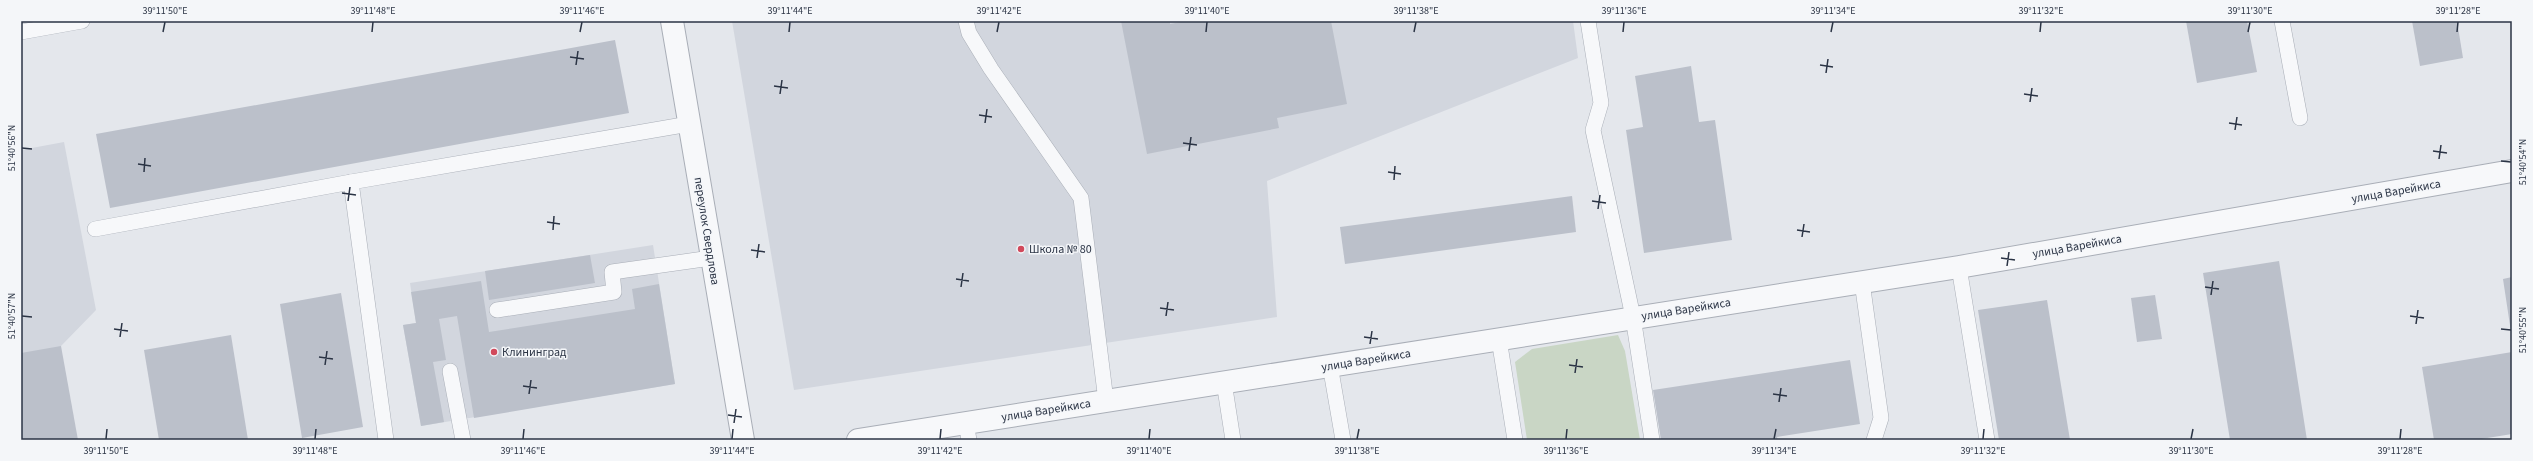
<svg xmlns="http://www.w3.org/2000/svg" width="2533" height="461" viewBox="0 0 2533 461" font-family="'Source Sans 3',sans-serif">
<rect width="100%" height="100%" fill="#e4e7ec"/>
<g fill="#d2d6de">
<polygon points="732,21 1573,21 1578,58 1267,181 1277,317 794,390"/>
<polygon points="64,142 96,310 61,346 21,440 21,150"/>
<polygon points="653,245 675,384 421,426 403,325 416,323 410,283"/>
</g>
<polygon fill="#c9d6c5" points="1618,335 1625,351 1640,440 1527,440 1515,362 1532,349"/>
<g fill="#bbc0ca">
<polygon points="1121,21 1170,21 1170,24 1186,21 1331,21 1347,104 1277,118 1279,128 1147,154"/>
<polygon points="2186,21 2247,21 2257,72 2197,83"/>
<polygon points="2412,21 2457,21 2463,58 2420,66"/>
<polygon points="615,40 629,113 110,208 96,134"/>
<polygon points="1691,66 1699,122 1715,120 1732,240 1644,253 1626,130 1643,127 1635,76"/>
<polygon points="1572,196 1576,232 1345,264 1340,227"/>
<polygon points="590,255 595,283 489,300 485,271"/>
<polygon points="2279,261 2307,440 2230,440 2203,273"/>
<polygon points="2512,277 2512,332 2511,332 2503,279"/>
<polygon points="481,281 489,332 635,309 632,289 659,284 675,384 474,418 457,316 439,319 446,360 433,362 444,422 421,426 403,325 416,323 411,292"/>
<polygon points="341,293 363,427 302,438 280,304"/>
<polygon points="2155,295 2162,339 2137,342 2131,298"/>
<polygon points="2047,300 2070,440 1999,440 1978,310"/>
<polygon points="231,335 248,440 159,440 144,350"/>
<polygon points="61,346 78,440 21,440 21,353"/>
<polygon points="2512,352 2512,434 2475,440 2434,440 2422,367"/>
<polygon points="1850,360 1860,424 1777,437 1778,440 1661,440 1653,390"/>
</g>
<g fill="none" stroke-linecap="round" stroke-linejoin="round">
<g stroke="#a9aeb7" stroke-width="16">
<g id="lane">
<polyline points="966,21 969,33 991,69 1081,198 1106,401"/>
<polyline points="1588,21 1601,103 1593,130 1633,317 1652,440"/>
<polyline points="2282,21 2300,118"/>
<polyline points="21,32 82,21"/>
<polyline points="351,182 386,440"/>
<polyline points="95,229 351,182 689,124"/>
<polyline points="1959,267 1987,440"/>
<polyline points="1862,282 1881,418 1874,440"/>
<polyline points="497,310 614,292 612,272 711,258"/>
<polyline points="1499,339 1515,440"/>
<polyline points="1330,365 1343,440"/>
<polyline points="450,371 463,440"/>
<polyline points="1224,382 1233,440"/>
<polyline points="966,423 969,440"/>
</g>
</g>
<g stroke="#a9aeb7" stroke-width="24">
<g id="street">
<polyline points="672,21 743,440"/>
<polyline points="858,440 1959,267 2512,171"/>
</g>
</g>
<use href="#lane" stroke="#f7f8fa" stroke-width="15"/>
<use href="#street" stroke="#f7f8fa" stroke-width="22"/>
</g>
<path fill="none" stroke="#2b3445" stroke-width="1.5" d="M163 32 165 22M372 32 373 22M580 32 582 22M789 32 790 22M997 32 999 22M1206 32 1207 22M1414 32 1416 22M1623 32 1624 22M1831 32 1833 22M2040 32 2041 22M2248 32 2250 22M2457 32 2458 22M570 57 584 59M576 65 578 51M1820 65 1833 67M1826 73 1828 59M774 86 788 88M780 94 782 80M2024 94 2038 96M2030 102 2032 88M979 115 992 117M985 123 987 109M2229 123 2242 125M2235 130 2237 117M1183 143 1197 145M22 148 32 149M1189 151 1191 137M2433 151 2447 153M2439 159 2441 145M2501 161 2511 162M138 164 151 166M144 172 145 158M1388 172 1401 174M1394 180 1395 166M342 193 356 195M348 201 350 187M1592 201 1606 203M1598 209 1600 195M547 222 560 224M553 230 554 216M1797 230 1810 232M1802 237 1804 224M751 250 765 252M757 258 759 244M2001 258 2015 260M2007 266 2009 252M956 279 969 281M961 287 963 273M2205 287 2219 289M2211 295 2213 281M1160 308 1174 310M22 316 32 317M1166 316 1168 302M2410 316 2424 318M2416 324 2418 310M114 329 128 331M2501 329 2511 330M120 337 122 323M1364 337 1378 339M1370 344 1372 331M319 357 333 359M325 365 327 351M1569 365 1583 367M1575 373 1577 359M523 386 537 388M529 394 531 380M1773 394 1787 396M1779 402 1781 388M728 415 742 417M734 423 736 409M106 439 107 429M315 439 316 429M523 439 524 429M732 439 733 429M940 439 941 429M1149 439 1150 429M1357 439 1359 429M1566 439 1567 429M1774 439 1776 429M1983 439 1984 429M2191 439 2193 429M2400 439 2401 429"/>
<g fill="#d1495b" stroke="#f4f6f9" stroke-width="1.5">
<circle cx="1021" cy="249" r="4"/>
<circle cx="494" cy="352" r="4"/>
</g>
<g text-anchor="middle" stroke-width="3" stroke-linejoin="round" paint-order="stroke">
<g font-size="12" fill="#2b3445" stroke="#f4f6f9">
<text transform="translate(2396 191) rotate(-10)" y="4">улица Варейкиса</text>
<text transform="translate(707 231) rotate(81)" y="4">переулок Свердлова</text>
<text transform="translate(2077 246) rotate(-10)" y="4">улица Варейкиса</text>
<text transform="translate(1686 309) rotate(-9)" y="4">улица Варейкиса</text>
<text transform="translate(1366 360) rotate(-9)" y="4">улица Варейкиса</text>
<text transform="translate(1046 410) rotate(-9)" y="4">улица Варейкиса</text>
</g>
<g font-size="12" fill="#2b3445" stroke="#f4f6f9" text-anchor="start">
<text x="1029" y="253">Школа № 80</text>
<text x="502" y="356">Клининград</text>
</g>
</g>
<rect width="2533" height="461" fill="none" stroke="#f4f6f9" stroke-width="44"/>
<rect x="22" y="22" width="2489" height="417" fill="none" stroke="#2b3445" stroke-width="1.5"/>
<g font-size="10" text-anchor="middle" fill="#2b3445">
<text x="165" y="14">39°11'50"E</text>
<text x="373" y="14">39°11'48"E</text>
<text x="582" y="14">39°11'46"E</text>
<text x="790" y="14">39°11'44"E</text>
<text x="999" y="14">39°11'42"E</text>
<text x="1207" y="14">39°11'40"E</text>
<text x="1416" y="14">39°11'38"E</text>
<text x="1624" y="14">39°11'36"E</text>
<text x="1833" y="14">39°11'34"E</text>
<text x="2041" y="14">39°11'32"E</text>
<text x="2250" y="14">39°11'30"E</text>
<text x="2458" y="14">39°11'28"E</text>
<text transform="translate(11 148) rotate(-90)" y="4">51°40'56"N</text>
<text transform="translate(2522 162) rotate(-90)" y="4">51°40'54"N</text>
<text transform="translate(11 316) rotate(-90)" y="4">51°40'57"N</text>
<text transform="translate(2522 330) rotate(-90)" y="4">51°40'55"N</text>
<text x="106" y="454">39°11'50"E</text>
<text x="315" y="454">39°11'48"E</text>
<text x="523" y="454">39°11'46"E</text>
<text x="732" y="454">39°11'44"E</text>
<text x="940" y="454">39°11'42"E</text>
<text x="1149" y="454">39°11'40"E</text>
<text x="1357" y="454">39°11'38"E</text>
<text x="1566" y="454">39°11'36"E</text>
<text x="1774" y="454">39°11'34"E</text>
<text x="1983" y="454">39°11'32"E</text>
<text x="2191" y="454">39°11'30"E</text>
<text x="2400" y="454">39°11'28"E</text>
</g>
</svg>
